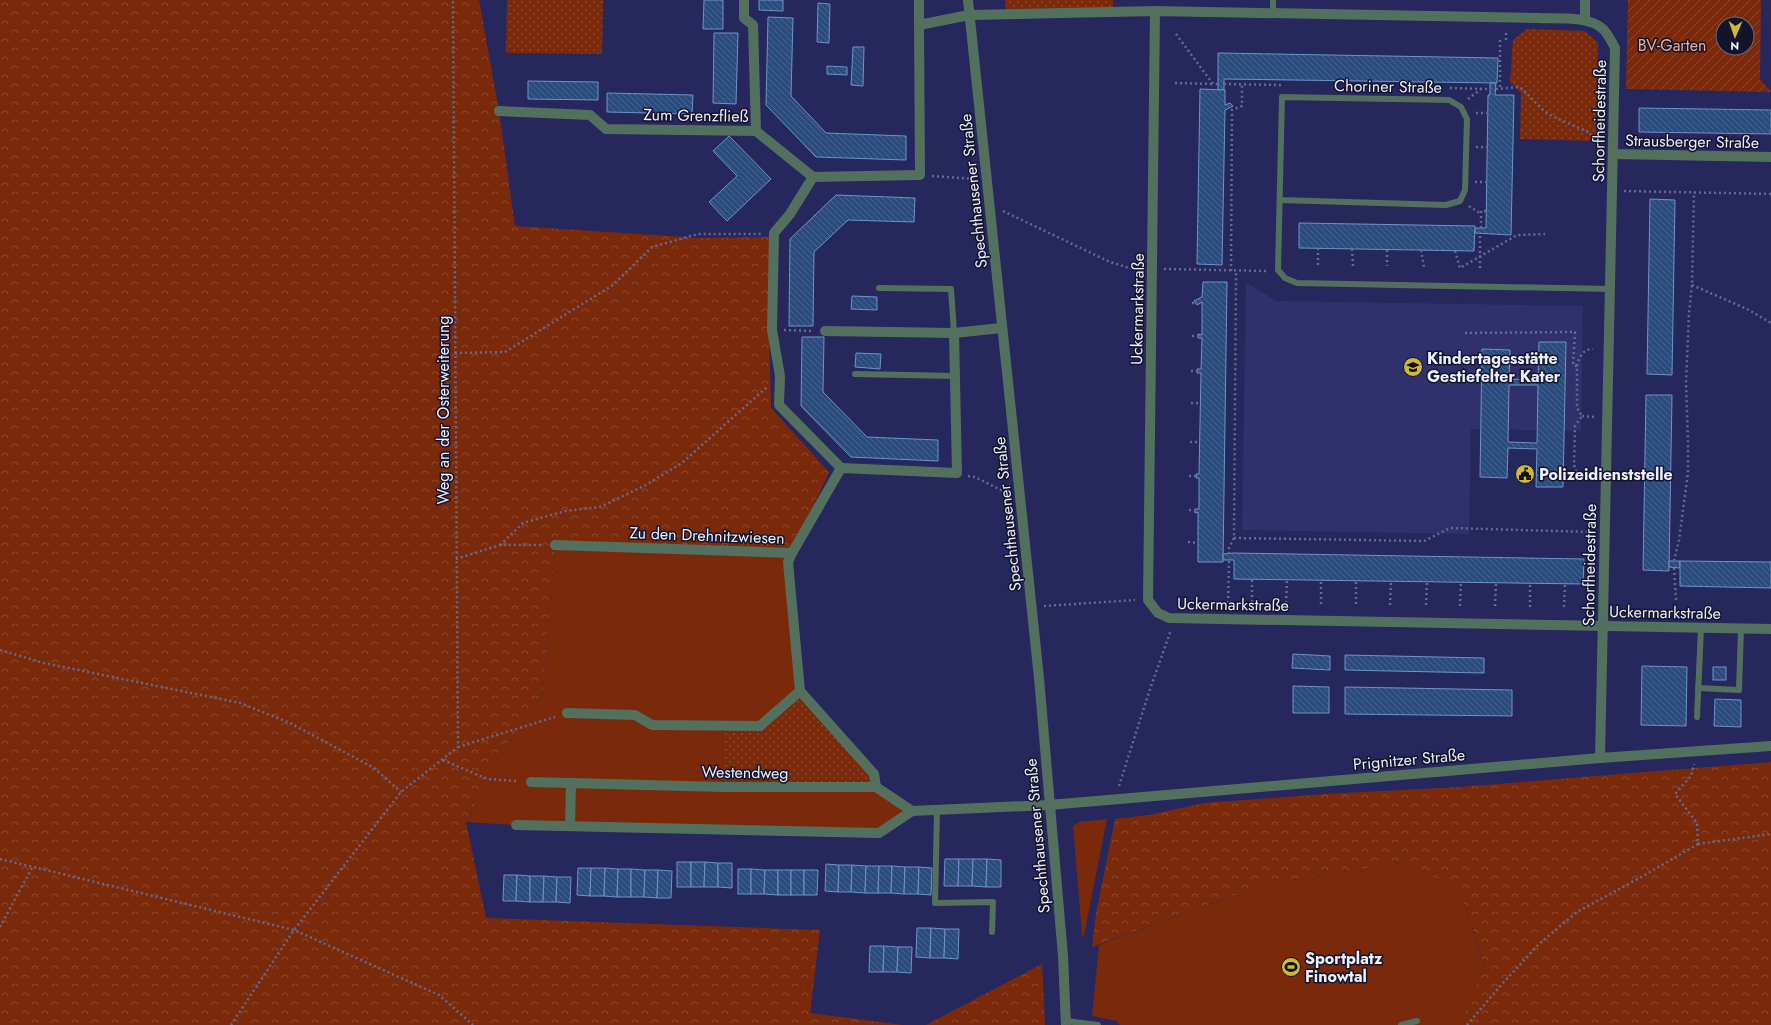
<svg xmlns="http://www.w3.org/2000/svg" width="1771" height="1025" viewBox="0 0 1771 1025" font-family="Jost,sans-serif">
<defs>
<pattern id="forest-crowns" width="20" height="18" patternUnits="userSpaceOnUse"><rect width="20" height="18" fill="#7a2a0b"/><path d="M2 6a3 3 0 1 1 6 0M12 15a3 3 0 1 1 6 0" fill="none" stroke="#8d492f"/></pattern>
<pattern id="park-dots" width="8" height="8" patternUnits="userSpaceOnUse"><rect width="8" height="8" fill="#7a2a0b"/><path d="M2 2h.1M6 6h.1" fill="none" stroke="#8d492f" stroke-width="1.8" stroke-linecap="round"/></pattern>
<pattern id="garden-furrows" width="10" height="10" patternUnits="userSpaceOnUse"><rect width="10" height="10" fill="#7a2a0b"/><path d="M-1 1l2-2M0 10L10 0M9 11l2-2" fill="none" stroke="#8d492f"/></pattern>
<pattern id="building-back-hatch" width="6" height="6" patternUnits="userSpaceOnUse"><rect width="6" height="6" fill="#2a4b7e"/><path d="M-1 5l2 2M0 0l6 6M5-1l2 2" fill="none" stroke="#496591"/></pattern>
</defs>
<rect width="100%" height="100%" fill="#26275d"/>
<polygon fill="#30306c" points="1246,282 1276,301 1583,306 1581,431 1471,429 1469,534 1242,530"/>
<g fill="#7a2a0b">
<polygon points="555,545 792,553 800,691 876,787 912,811 879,833 516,825 466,822 499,754 542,698"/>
<polygon points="1107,819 1084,935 1082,935 1073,826 1079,822"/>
<polygon points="1407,862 1460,891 1485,968 1459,1025 1120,1025 1117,1021 1092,1016 1099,945 1265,884"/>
</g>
<g fill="url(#forest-crowns)">
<polygon points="0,0 479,0 499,111 515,226 700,238 772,237 769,331 771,408 829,472 792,553 555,545 542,698 499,754 466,822 486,918 820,930 810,1013 903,1025 0,1025"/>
<polygon points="1771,762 1771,1025 1459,1025 1485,967 1460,891 1407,862 1265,884 1092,947 1096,913 1115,819 1149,815 1204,803 1326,794 1460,787"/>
<polygon points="1042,964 1045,1025 926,1025"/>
</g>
<g fill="url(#park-dots)">
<polygon points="507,0 603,0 602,54 506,53"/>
<polygon points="1005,0 1113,0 1113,9 1006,10"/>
<polygon points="1527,29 1584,31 1598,42 1596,134 1589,141 1520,139 1521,93 1510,82 1513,40"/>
<polygon points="800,691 874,774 876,787 723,787 725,726 760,726"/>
</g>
<path fill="url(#garden-furrows)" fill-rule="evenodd" d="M1628 0H1761L1760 79 1771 92 1626 89ZM1723 24H1747V48H1723Z"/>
<g fill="url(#building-back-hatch)" stroke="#6e93cb" fill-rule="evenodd">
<polygon points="704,0 723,0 723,29 703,29"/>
<polygon points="759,0 783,0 783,11 759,10"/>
<polygon points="818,3 830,4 829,43 817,42"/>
<polygon points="768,17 793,18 791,96 826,133 906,136 906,160 816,157 766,105"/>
<polygon points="714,33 738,33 736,104 713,103"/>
<polygon points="853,47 864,47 863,86 851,85"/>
<polygon points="1218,53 1498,58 1497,83 1224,79 1224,90 1218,90"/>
<polygon points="827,66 847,67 847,75 827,74"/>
<polygon points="528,81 598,82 598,100 528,99"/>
<polygon points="1490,83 1496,83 1495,95 1514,95 1511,235 1475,233 1475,228 1486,228 1488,95 1490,95"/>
<polygon points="1200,89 1225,90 1225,105 1230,103 1233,106 1225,110 1222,265 1197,264"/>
<polygon points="607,93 693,95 692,114 607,112"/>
<polygon points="1639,108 1771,110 1771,134 1639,132"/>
<polygon points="729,136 771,179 727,221 709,202 737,176 713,151"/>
<polygon points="836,195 915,198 914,222 848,220 814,252 813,326 789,326 790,239"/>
<polygon points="1650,199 1675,200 1672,375 1647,374"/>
<polygon points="1299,223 1475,226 1474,251 1299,248"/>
<polygon points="1203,282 1227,282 1223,562 1198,562 1198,512 1195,513 1195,509 1199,509 1199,478 1196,478 1196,474 1199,474 1201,373 1197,373 1197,369 1201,369 1202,338 1198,338 1198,334 1202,335 1202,302 1197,305 1194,301 1202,297"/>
<polygon points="852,296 877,297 877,310 851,309"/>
<polygon points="802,337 824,337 823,392 867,437 938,440 938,461 851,457 801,406"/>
<path d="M1539 342H1566L1563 487H1536L1537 449 1508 448 1507 478 1480 477 1482 349 1510 350 1509 379 1538 380ZM1509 385H1538L1537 443 1508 442Z"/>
<polygon points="856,353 881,354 880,369 855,367"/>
<polygon points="1646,395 1672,395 1669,571 1643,570"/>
<polygon points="1234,553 1584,559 1583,584 1234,579 1234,560 1223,560 1223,554"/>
<polygon points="1669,561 1680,561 1680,568 1669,567"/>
<polygon points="1680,561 1771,562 1771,588 1680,586"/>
<polygon points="1293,654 1330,656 1330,670 1292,668"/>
<polygon points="1345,655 1484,658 1484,673 1345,670"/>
<polygon points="1642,666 1687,667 1686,726 1641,725"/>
<rect x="1713" y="667" width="13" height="13"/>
<polygon points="1293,686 1329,687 1329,713 1293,713"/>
<polygon points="1345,687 1512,690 1512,716 1345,714"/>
<polygon points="1715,699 1741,700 1741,727 1714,726"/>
<polygon points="945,859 959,859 958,886 944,886"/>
<polygon points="959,859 973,859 972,886 958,886"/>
<polygon points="973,859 987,859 986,887 972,886"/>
<polygon points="987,859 1001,860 1001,887 986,887"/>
<rect x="677" y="862" width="14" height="25"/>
<polygon points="691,862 705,862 704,887 691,887"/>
<polygon points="705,862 718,863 718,887 704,887"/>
<polygon points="718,863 732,863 732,888 718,887"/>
<polygon points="826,864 839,865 838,892 825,891"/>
<polygon points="839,865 852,865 851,892 838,892"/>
<polygon points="852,865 866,866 865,893 851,892"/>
<polygon points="866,866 879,866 878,893 865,893"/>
<polygon points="879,866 892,866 891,893 878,893"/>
<polygon points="892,866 905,867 904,894 891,893"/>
<polygon points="905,867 919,867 918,894 904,894"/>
<polygon points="919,867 932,868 931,895 918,894"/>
<polygon points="578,868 591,868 590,896 577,895"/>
<polygon points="591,868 605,868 604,896 590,896"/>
<polygon points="605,868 618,869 617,897 604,896"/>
<polygon points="618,869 631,869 631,897 617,897"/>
<polygon points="631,869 645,870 644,897 631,897"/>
<rect x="738" y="869" width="13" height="25"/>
<polygon points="751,869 765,870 764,894 751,894"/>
<polygon points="645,870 658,870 657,898 644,897"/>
<polygon points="658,870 672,871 671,898 657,898"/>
<polygon points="765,870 778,870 778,895 764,894"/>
<rect x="778" y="870" width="13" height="25"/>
<rect x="791" y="870" width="13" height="25"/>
<polygon points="804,870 818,870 817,895 804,895"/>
<polygon points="504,875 517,875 516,901 503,901"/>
<polygon points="517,875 530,876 530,902 516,901"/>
<polygon points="530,876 544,876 543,902 530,902"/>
<polygon points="544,876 557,877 556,902 543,902"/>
<polygon points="557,877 571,877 570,903 556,902"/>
<polygon points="917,928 931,928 930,958 916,957"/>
<polygon points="931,928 945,929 944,958 930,958"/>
<polygon points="945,929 959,929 958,959 944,958"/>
<polygon points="870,946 884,946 883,972 869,972"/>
<polygon points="884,946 898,947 897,972 883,972"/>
<polygon points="898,947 912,947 911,973 897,972"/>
</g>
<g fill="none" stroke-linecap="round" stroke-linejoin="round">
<g stroke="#676992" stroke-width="2.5" stroke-dasharray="2 3" stroke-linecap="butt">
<polyline points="1176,34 1213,84 1218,84"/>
<polyline points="1500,40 1500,89"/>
<polyline points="1506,40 1506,30"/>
<polyline points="1175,83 1212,84"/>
<polyline points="1224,84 1281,85"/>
<polyline points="1450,88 1490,89"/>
<polyline points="1496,89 1520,87 1542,109 1552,116 1588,132 1600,143"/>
<polyline points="1468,99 1481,89"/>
<polyline points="1476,113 1488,113"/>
<polyline points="1476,147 1487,147"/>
<polyline points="932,176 975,179"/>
<polyline points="1475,182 1487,182"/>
<polyline points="1624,191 1771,194"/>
<polyline points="1469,206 1481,214"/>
<polyline points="1003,211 1110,262 1129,268 1139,269"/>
<polyline points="1481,213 1481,211 1486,211"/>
<polyline points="1481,228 1481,214"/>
<polyline points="1352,249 1353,266"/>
<polyline points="1387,250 1387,266"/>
<polyline points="1421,250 1424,267"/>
<polyline points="1455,251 1460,268 1517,235 1545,234"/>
<polyline points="1318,265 1318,249"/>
<polyline points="1480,268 1480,234"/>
<polyline points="1164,269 1267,271"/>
<polyline points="1231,271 1232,110 1242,106 1242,84"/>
<polyline points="1692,285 1747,309 1771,323"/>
<polyline points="1192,303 1196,303"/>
<polyline points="784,330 813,331"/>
<polyline points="1465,333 1575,332 1573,365 1577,366 1577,408 1582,416 1575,426 1574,465 1578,477 1594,480"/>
<polyline points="1192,336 1198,336"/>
<polyline points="455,353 505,352 613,285 652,247 698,234 762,234"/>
<path d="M1577 366C1579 357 1583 349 1593 349"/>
<polyline points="1191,371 1197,371"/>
<polyline points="1191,403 1200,403"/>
<polyline points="1582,416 1595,417"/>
<polyline points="1190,442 1200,442"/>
<polyline points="968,476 975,477 1007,493"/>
<polyline points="1189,476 1196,476"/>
<polyline points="1189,510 1195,511"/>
<polyline points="1234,538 1424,541 1450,528 1592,532"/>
<polyline points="1188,542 1198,543"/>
<polyline points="500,545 523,523 565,511 600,507 644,486 682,463 767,387"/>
<polyline points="1229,554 1229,548 1234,538 1236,271"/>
<polyline points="456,559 500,545 543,545"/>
<polyline points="1674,561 1679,540 1688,473 1688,442 1686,383 1689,313 1692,285 1694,192"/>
<polyline points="1674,568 1676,600"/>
<polyline points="1252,602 1252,579"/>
<polyline points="1286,603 1287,580"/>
<polyline points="1321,604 1321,580"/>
<polyline points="1356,604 1356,581"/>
<polyline points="1390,605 1391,581"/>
<polyline points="1426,605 1427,582"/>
<polyline points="1044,606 1135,600"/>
<polyline points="1460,606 1461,582"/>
<polyline points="1495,606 1496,583"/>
<polyline points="1530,607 1530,583"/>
<polyline points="1564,607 1565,584"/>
<polyline points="1228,608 1229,560"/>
<polyline points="0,650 44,663 240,703 290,723 374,768 401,792"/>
<polyline points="458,747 555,717"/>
<polyline points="443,760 487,779 518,781"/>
<polyline points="1119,786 1149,692 1171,630"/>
<polyline points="1698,844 1771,834"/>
<polyline points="0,859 294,930 439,995 473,1025"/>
<polyline points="0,927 33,866"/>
<polyline points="231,1025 294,930 401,792 458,747 453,0"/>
<polyline points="1467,1025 1503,983 1539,944 1577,912 1643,876 1698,844 1697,823 1675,794 1691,776 1694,764"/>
</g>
<g stroke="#53705f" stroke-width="6">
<polyline points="1273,13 1273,0"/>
<polyline points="1280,200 1446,205 1460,201 1465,190 1467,119 1461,107 1449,100 1282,97 1278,270 1285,278 1297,283 1610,289"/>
<polyline points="879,288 951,289 954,333"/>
<polyline points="855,374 955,376"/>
<polyline points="1698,688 1739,690 1741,629"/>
<polyline points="1697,717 1701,628"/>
<polyline points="937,810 935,903 993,902 992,932"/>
<polyline points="1066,1021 1098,1025"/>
<polyline points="1401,1025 1417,1021"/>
</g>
<g stroke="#53705f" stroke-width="10">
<polyline points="744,0 744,18 753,25 756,131"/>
<polyline points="968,0 1039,678 1063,956 1066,1025"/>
<polyline points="1155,11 1148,600 1158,613 1169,618 1771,629"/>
<polyline points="1585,20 1585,0"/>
<polyline points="919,25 919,0"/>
<path d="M499 111 590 115 606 129 756 131 813 177 920 175 919 25 969 15 1155 11 1538 18C1556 19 1590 15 1604 30 1608 35 1612 42 1615 48L1600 758"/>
<polyline points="1613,154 1771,157"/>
<polyline points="813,177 790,214 774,233 772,330 780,376 779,405 841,468"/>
<polyline points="825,331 954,333 1001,328"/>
<polyline points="555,545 792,553 841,468 957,473 954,333"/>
<polyline points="792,553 788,562 800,691 874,774 876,787"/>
<polyline points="567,713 635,715 652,725 760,726 800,691"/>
<polyline points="531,782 723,787 876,787 912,811"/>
<polyline points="516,825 879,833 912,811 1049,805 1600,758 1771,746"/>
<polyline points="570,826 571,783"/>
</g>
</g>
<defs>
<g id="school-disc" transform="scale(1)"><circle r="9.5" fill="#cfb837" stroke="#13142c"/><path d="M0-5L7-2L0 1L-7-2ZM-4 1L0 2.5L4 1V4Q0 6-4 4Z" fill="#111"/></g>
<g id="civic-disc" transform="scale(1)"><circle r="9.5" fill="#cfb837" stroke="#13142c"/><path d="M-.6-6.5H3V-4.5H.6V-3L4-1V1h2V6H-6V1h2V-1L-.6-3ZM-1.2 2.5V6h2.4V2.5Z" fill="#111"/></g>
<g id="stadium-disc" transform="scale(1)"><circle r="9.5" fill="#cfb837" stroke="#13142c"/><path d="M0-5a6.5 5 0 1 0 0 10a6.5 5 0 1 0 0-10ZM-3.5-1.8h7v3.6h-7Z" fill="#111"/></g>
</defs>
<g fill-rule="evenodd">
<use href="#school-disc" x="1413" y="367"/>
<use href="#civic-disc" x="1525" y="474"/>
<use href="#stadium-disc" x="1291" y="967"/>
</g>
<g text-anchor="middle" stroke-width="3" stroke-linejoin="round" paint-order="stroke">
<g font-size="16" fill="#ecae9a" stroke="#13142c">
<text x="1672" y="51">BV-Garten</text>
</g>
<g font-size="16" fill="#eceefc" stroke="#13142c">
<text transform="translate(1388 86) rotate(1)" y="6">Choriner Straße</text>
<text transform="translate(696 115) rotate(1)" y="6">Zum Grenzfließ</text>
<text transform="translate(1599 121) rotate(-89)" y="6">Schorfheidestraße</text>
<text transform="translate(1692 141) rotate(1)" y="6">Strausberger Straße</text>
<text transform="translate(973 191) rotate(-96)" y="6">Spechthausener Straße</text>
<text transform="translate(1137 309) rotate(-89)" y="6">Uckermarkstraße</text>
<text transform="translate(443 410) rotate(-90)" y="6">Weg an der Osterweiterung</text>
<text transform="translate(1007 514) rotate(-96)" y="6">Spechthausener Straße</text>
<text transform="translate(707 535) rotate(2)" y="6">Zu den Drehnitzwiesen</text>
<text transform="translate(1589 565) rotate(-89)" y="6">Schorfheidestraße</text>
<text transform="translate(1233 604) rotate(1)" y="6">Uckermarkstraße</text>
<text transform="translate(1665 612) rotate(1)" y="6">Uckermarkstraße</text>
<text transform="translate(1409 759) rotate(-5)" y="6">Prignitzer Straße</text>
<text transform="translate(745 772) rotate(1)" y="6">Westendweg</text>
<text transform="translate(1037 836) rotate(-95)" y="6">Spechthausener Straße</text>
</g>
<g font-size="16" font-weight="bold" fill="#eceefc" stroke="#13142c" text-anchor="start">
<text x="1427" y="364">Kindertagesstätte<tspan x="1427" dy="18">Gestiefelter Kater</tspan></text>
<text x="1539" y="480">Polizeidienststelle</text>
<text x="1305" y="964">Sportplatz<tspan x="1305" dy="18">Finowtal</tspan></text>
</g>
</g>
<g transform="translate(1735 36) rotate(182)"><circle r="19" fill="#13142c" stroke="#6a6b7f"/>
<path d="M0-3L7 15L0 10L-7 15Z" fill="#cfb837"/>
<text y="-6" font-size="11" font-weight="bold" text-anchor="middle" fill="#eceefc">N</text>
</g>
</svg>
